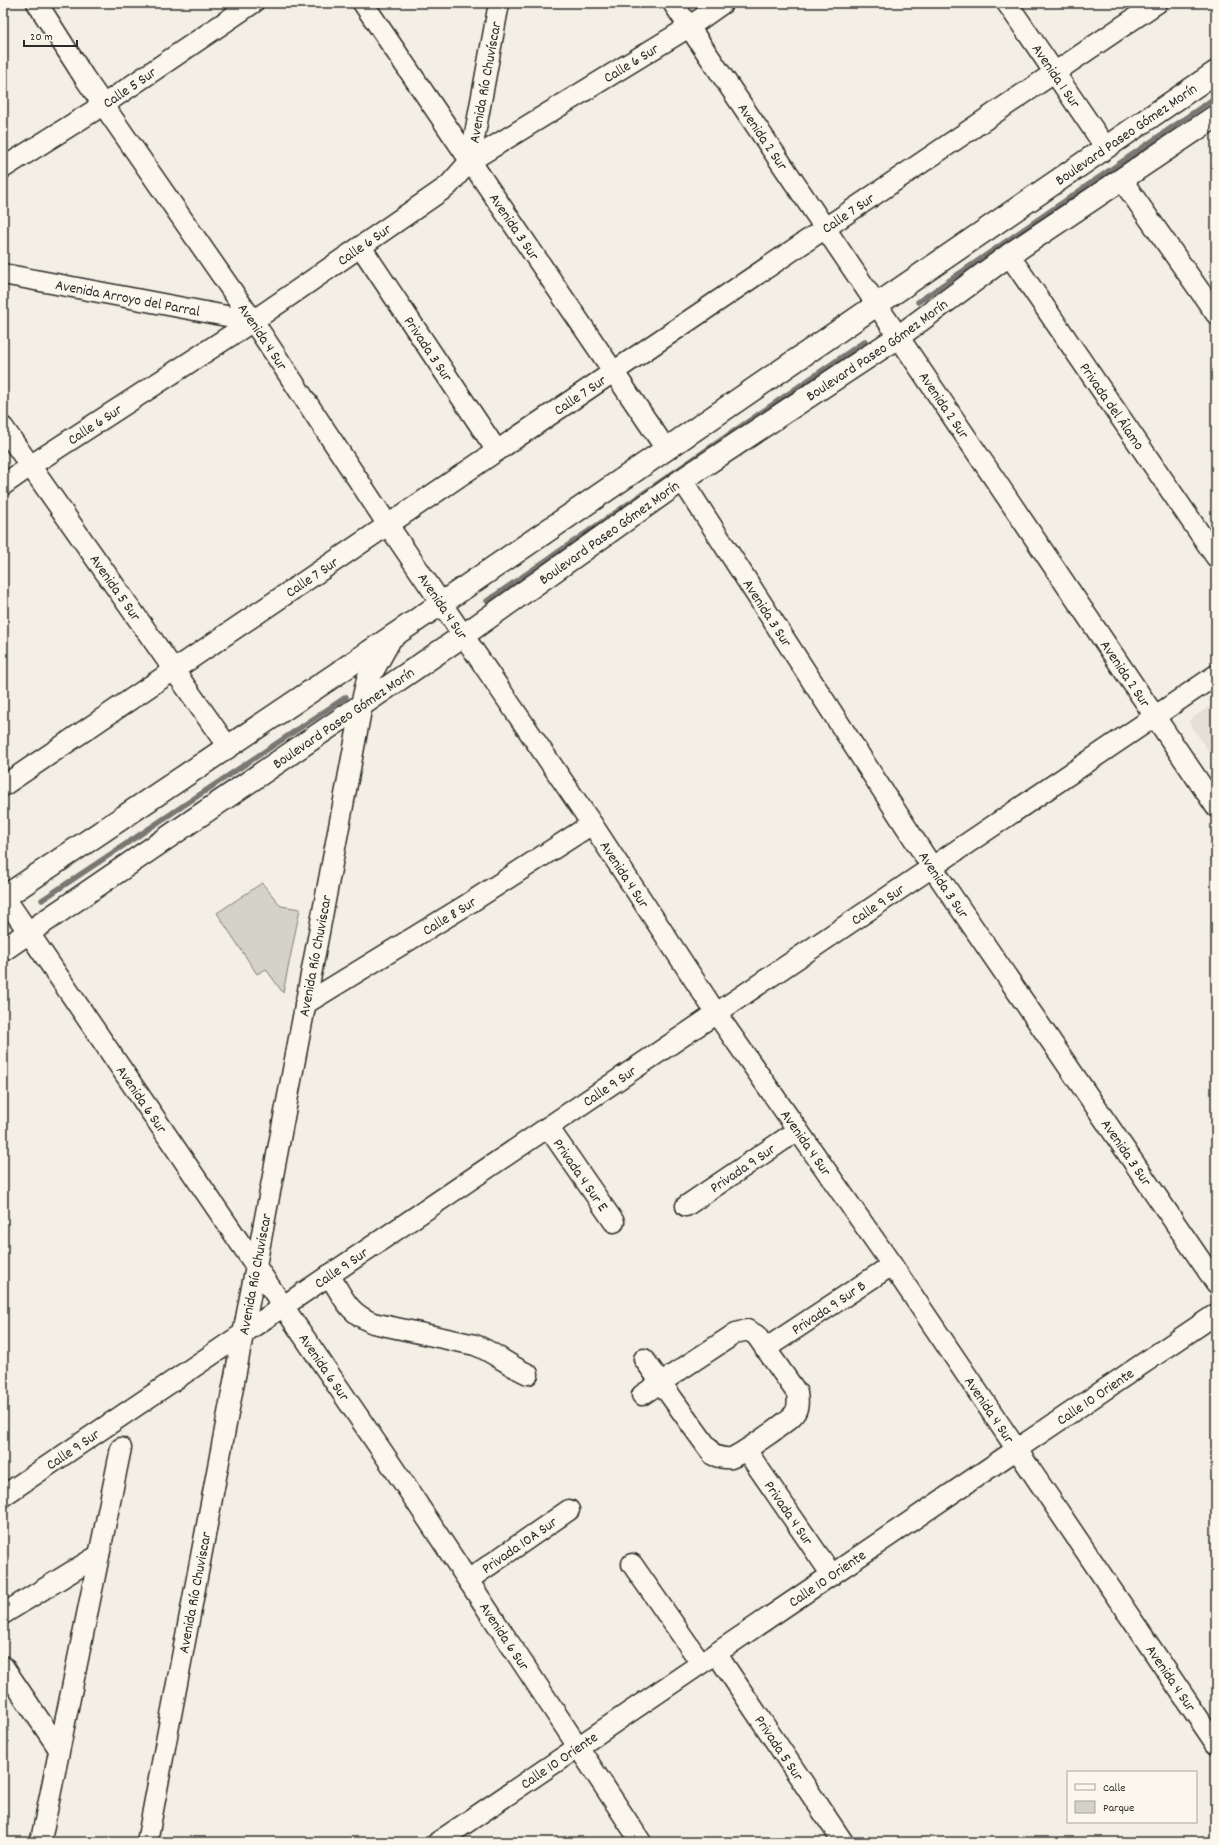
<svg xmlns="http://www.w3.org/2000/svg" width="1219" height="1845" viewBox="0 0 1219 1845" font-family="Dekko,sans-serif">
<rect width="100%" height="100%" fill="#f3efe4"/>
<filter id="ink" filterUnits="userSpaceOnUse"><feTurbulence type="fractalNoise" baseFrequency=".025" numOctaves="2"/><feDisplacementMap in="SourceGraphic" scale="8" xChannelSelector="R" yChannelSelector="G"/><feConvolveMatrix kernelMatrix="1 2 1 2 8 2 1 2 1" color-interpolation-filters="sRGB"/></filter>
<g filter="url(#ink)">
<polygon fill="#e4e0d6" points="1216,702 1216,762 1188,721"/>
<polygon fill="#d5d2c9" stroke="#807e7a" points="262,883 281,906 300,909 283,993 266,969 257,974 217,913"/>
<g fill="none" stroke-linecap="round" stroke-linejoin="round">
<g stroke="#787772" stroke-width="5.5">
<polyline points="918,302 1216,97"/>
<polyline points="487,601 865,341"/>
<polyline points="42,900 346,697"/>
</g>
<g stroke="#2b2b2b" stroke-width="23">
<g id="minor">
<path id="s1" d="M37 3 84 77 253 321 388 525 592 824 716 1013 892 1265 1216 1744"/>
<path id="s2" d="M363 3 666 449"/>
<path id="s3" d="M673 3 1216 807"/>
<path id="s4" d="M1007 3 1106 148"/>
<path id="s5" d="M470 161 499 3"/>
<path id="s6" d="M3 168 103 105 253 3"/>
<polyline points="1122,180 1216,314"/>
<path id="s7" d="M361 247 497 451"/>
<path id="s8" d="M1009 255 1216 557"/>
<path id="s9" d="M3 274 253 321"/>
<path id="s10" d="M3 427 228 747"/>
<path id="s11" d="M682 480 932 867 1216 1283"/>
<path id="s12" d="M3 485 30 466 253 321 448 186 470 161 689 27 723 3"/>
<path id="s13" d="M3 786 1157 3"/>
<path id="s14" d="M3 895 405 1485 641 1842"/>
<path id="s15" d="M305 1004 468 904 592 824"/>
<path id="s16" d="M548 1127 614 1222"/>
<path id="s17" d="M686 1206 798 1130"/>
<path d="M329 1275C344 1298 347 1312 373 1323L475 1345C494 1352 509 1366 528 1374"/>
<path id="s18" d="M765 1349 892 1265"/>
<path d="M642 1395 736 1333 747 1330 756 1335 797 1393C798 1400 799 1408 794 1414 788 1422 740 1455 731 1458 724 1459 719 1457 713 1455L644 1359"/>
<path id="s19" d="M746 1450 832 1575"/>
<path id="s20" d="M3 1496 1216 675"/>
<polyline points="632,1564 701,1663"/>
<path id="s21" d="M468 1580 569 1510"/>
<polyline points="3,1614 99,1555"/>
<path id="s22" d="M716 1653 843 1842"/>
<polyline points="3,1666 59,1749"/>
<polyline points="41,1840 121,1448"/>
<path id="s23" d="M147 1842 362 705"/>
<path id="s24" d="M438 1842 1216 1314"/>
</g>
</g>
<g stroke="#2b2b2b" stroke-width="25">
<g id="major">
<polyline points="362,705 368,679 389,641"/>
<path id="s25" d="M3 898 442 603 1216 72"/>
<path id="s26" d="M3 950 464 635 682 480 898 337 1009 255 1216 116"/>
</g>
</g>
<use href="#minor" stroke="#fbf7ec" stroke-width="20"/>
<use href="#major" stroke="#fbf7ec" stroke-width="22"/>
</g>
</g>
<g text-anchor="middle" stroke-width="3" stroke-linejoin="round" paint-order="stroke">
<g font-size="15" fill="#2b2b2b" stroke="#fbf7ec">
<text dy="5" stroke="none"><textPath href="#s12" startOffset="758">Calle 6 Sur</textPath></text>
<text dy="5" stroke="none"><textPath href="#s4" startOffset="88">Avenida 1 Sur</textPath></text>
<text dy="5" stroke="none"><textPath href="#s5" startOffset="80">Avenida Río Chuvíscar</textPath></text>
<text dy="5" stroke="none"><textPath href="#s6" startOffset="150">Calle 5 Sur</textPath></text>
<text dy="5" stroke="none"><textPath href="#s25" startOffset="1358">Boulevard Paseo Gómez Morín</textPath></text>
<text dy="5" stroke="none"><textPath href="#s3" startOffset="161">Avenida 2 Sur</textPath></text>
<text dy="5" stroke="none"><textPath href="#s13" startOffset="1021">Calle 7 Sur</textPath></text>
<text dy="5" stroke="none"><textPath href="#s2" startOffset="270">Avenida 3 Sur</textPath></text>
<text dy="5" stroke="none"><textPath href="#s12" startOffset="434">Calle 6 Sur</textPath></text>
<text dy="5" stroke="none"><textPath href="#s9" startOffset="127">Avenida Arroyo del Parral</textPath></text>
<text dy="5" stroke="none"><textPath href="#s1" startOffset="403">Avenida 4 Sur</textPath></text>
<text dy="5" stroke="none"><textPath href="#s7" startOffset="122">Privada 3 Sur</textPath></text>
<text dy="5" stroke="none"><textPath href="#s26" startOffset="1060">Boulevard Paseo Gómez Morín</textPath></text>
<text dy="5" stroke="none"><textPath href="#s13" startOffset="697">Calle 7 Sur</textPath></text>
<text dy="5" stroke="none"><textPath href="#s3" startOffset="485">Avenida 2 Sur</textPath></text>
<text dy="5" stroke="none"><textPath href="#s8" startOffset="183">Privada del Álamo</textPath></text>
<text dy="5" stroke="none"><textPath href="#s12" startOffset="110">Calle 6 Sur</textPath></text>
<text dy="5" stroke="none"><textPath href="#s26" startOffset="736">Boulevard Paseo Gómez Morín</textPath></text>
<text dy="5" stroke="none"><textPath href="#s13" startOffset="373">Calle 7 Sur</textPath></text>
<text dy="5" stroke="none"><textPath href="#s10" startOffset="196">Avenida 5 Sur</textPath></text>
<text dy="5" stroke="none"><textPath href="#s1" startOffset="727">Avenida 4 Sur</textPath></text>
<text dy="5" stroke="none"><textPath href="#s11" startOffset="158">Avenida 3 Sur</textPath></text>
<text dy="5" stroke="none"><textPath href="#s3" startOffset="809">Avenida 2 Sur</textPath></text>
<text dy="5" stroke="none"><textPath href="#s26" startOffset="412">Boulevard Paseo Gómez Morín</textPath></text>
<text dy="5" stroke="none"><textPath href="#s1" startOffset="1051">Avenida 4 Sur</textPath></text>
<text dy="5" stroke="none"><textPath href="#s11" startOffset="482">Avenida 3 Sur</textPath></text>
<text dy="5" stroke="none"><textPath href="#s20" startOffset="1056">Calle 9 Sur</textPath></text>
<text dy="5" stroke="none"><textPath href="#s15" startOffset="169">Calle 8 Sur</textPath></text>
<text dy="5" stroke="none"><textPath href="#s23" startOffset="902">Avenida Río Chuviscar</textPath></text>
<text dy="5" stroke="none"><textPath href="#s20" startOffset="732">Calle 9 Sur</textPath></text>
<text dy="5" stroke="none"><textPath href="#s14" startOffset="247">Avenida 6 Sur</textPath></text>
<text dy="5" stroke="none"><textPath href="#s1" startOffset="1375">Avenida 4 Sur</textPath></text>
<text dy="5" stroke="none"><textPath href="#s11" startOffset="806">Avenida 3 Sur</textPath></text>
<text dy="5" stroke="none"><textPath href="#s17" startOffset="68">Privada 9 Sur</textPath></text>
<text dy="5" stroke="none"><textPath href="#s16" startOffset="58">Privada 4 Sur E</textPath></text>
<text dy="5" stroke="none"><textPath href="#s20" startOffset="408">Calle 9 Sur</textPath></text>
<text dy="5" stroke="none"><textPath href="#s23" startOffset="578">Avenida Río Chuviscar</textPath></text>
<text dy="5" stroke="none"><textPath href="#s18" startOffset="76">Privada 9 Sur B</textPath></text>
<text dy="5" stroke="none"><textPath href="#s14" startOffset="571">Avenida 6 Sur</textPath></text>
<text dy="5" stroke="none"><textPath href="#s24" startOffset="794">Calle 10 Oriente</textPath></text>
<text dy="5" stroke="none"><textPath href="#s1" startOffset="1699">Avenida 4 Sur</textPath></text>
<text dy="5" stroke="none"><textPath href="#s20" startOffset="84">Calle 9 Sur</textPath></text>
<text dy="5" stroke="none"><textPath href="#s19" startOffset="76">Privada 4 Sur</textPath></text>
<text dy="5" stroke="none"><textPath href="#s21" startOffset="62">Privada 10A Sur</textPath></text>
<text dy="5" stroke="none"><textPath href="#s24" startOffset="470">Calle 10 Oriente</textPath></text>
<text dy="5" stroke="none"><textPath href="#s23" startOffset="254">Avenida Río Chuviscar</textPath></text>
<text dy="5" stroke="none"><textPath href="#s14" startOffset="895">Avenida 6 Sur</textPath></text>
<text dy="5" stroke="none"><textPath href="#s1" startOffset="2023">Avenida 4 Sur</textPath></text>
<text dy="5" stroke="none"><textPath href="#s22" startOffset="114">Privada 5 Sur</textPath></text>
<text dy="5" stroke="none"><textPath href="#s24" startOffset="146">Calle 10 Oriente</textPath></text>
</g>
</g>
<rect width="1219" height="1845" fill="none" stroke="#fbf7ec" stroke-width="16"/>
<rect x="8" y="8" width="1203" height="1829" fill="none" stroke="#2b2b2b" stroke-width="1.5" filter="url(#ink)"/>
<rect x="1067" y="1771" width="130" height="52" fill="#fbf7ec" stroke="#a8a59f"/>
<rect x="1075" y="1784" width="20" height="6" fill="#fbf7ec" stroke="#a8a59f"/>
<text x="1103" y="1791" font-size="12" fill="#2b2b2b">Calle</text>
<rect x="1075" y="1801" width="20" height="12" fill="#d5d2c9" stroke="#a8a59f"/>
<text x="1103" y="1811" font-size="12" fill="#2b2b2b">Parque</text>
<path d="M24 40v6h53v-6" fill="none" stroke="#2b2b2b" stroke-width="2"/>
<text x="30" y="40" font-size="12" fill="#2b2b2b" stroke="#fbf7ec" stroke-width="3" paint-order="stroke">20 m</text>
</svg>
